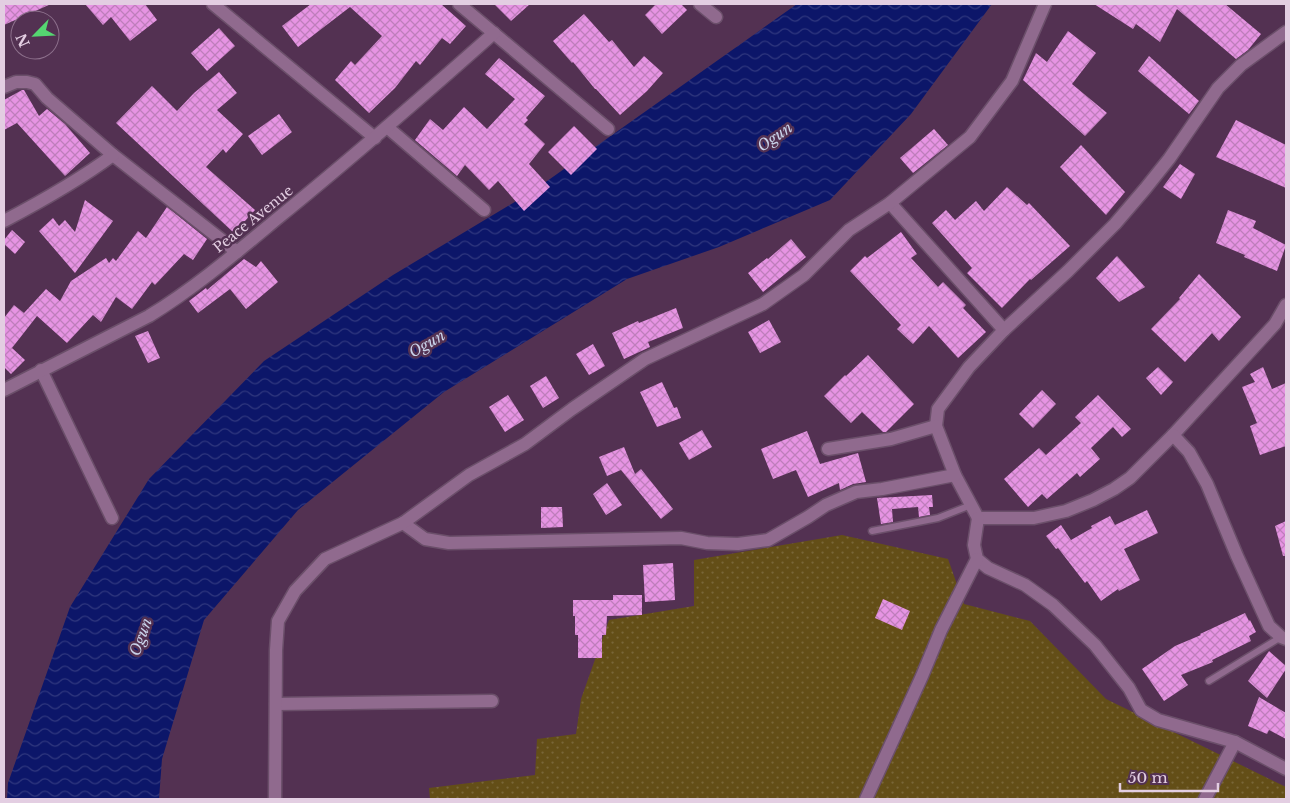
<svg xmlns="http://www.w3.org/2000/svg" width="1290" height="803" viewBox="0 0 1290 803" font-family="'Libre Baskerville',serif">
<defs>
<pattern id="grass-dots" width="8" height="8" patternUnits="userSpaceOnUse" patternTransform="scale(1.25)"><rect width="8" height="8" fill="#634e17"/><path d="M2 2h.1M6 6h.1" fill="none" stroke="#796638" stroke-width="1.8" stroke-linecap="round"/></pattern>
<pattern id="water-waves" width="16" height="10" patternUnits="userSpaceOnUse" patternTransform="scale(1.25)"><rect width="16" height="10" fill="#0c1669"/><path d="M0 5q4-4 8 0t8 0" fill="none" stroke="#2f377e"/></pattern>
<pattern id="building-cross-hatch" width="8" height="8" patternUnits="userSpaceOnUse" patternTransform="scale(1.25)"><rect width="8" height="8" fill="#e694e3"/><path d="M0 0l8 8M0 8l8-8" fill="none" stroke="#be7ebb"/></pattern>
</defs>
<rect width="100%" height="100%" fill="#533152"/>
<polygon fill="url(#grass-dots)" points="842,535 948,559 964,604 1030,621 1106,699 1286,787 1286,799 430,799 429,788 535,775 537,739 576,734 581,699 609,620 694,606 694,560"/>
<polygon fill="url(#water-waves)" points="797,4 992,4 911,114 830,200 719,247 627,279 444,392 298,510 204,620 162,759 159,799 7,799 8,783 70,607 149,479 264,361 393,275 533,191"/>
<g fill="url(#building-cross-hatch)">
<polygon points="4,4 51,4 4,25"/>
<polygon points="85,4 145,4 157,20 130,41 111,17 103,25"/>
<polygon points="311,4 441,4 466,26 450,44 442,38 420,65 416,61 395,88 369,113 335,80 351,61 355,65 382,36 350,7 298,47 282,26"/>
<polygon points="494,4 530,4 511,21"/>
<polygon points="656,4 681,4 687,10 662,34 645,15"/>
<polygon points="1094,4 1225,4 1261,34 1248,50 1236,59 1177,9 1160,42 1136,24 1133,29"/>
<polygon points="584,14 609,42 612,40 634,67 644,56 663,73 647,91 620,115 596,89 595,89 573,62 572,63 553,41"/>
<polygon points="219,28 235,46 207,71 191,53"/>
<polygon points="1068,31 1096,53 1072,84 1107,113 1085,136 1023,80 1036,53 1047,62"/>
<polygon points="1149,56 1199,101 1189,114 1138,71"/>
<polygon points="499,58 545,96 526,118 528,120 524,124 545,144 529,164 550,187 524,211 498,181 489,190 465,165 457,176 415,140 430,119 443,130 464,107 487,129 515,99 485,74"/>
<polygon points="219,72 237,93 217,110 243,134 226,153 223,149 206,167 255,210 234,233 116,123 152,86 177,111 194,93"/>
<polygon points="22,90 24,90 39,116 47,109 65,124 90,153 65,176 17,123 4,130 4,100"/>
<polygon points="279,114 292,132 262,155 248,136"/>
<polygon points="1236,120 1286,145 1286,188 1216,157"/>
<polygon points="574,126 597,149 571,175 548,152"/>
<polygon points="934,129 948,145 913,173 900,158"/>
<polygon points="1081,145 1125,192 1106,215 1060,167"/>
<polygon points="1180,164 1195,174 1181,199 1163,187"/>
<polygon points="1007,187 1027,205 1029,203 1070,246 1031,280 1030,279 1002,308 967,273 972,268 932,223 946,210 955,220 976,201 984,211"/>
<polygon points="85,200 113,221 75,273 39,231 53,218 59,226 65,220 75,232"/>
<polygon points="167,207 207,239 193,260 184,254 155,285 152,282 132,309 116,297 101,322 93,315 67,343 37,316 12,348 25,360 11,374 4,367 4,318 14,305 24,313 46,289 60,301 71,281 106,258 109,263 113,258 116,261 138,231 146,238"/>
<polygon points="1228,210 1256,221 1253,228 1286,245 1277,271 1244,257 1245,255 1216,243"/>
<polygon points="12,230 25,242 15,254 4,244 4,240"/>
<polygon points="901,232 917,254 911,258 938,287 943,282 966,305 963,308 986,332 958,358 929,326 913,344 897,329 901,325 850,271 865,256 867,258"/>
<polygon points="791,239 806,257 763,292 748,273 767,258 768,259"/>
<polygon points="1117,256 1145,287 1119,302 1096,278"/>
<polygon points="244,259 256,267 261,261 278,282 246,309 230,289 198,313 189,301 206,288 207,290"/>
<polygon points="1199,274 1241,317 1219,341 1212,333 1185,362 1151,329 1180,299 1179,298"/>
<polygon points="676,308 683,328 648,342 650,347 624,359 612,333 638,321 639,323"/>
<polygon points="769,320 781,342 760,353 748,332"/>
<polygon points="148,331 160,358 148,363 135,336"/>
<polygon points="593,344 605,366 589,375 576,354"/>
<polygon points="868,355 914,404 886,432 883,432 862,412 851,423 824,396 845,375 846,376"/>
<polygon points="1158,367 1173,382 1161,395 1146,378"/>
<polygon points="1263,367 1272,389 1286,383 1286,446 1260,455 1250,426 1257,423 1242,387 1255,382 1250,374"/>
<polygon points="546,376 559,398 543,408 530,386"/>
<polygon points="662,382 674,408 677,407 681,418 657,427 640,392"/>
<polygon points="1042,390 1056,404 1033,428 1019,414"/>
<polygon points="508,395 524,420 505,432 489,407"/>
<polygon points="1098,395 1131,429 1122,437 1113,427 1091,448 1100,459 1080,477 1077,473 1047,499 1042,494 1028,507 1004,479 1039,448 1046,455 1081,423 1075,417"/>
<polygon points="702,430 712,447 689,460 679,443"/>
<polygon points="807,431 820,464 858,453 866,482 853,484 840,490 839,483 808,497 796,470 773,479 761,449"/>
<polygon points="624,447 635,474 641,469 673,509 661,519 621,470 607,476 599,457"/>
<polygon points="607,483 622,505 606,515 593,494"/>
<polygon points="932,495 933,507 929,507 930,515 919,517 918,507 892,509 893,522 881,524 877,498"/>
<polygon points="541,507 562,507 563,527 541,528"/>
<polygon points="1147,510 1158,533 1124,549 1140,580 1119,591 1118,589 1101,601 1087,581 1085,583 1058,548 1056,549 1046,536 1061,525 1071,540 1092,528 1091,526 1110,516 1115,525"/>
<polygon points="1286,521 1286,556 1283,556 1275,526"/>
<polygon points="673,563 675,600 645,602 643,565"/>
<polygon points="613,595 642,595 642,615 607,616 606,635 602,635 602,658 578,658 578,635 575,635 575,616 573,616 573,600 613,600"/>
<polygon points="883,599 910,611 902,630 875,618"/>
<polygon points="1245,613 1249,621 1250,620 1256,632 1249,636 1251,641 1212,660 1213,662 1181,675 1188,685 1164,701 1142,669 1175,646 1201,635 1200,634"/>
<polygon points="1269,651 1286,666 1286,669 1267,698 1248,681"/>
<polygon points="1259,697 1286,713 1286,739 1269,730 1267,734 1248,726"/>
</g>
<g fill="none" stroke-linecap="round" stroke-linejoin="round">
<g stroke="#6b4f6a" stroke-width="9">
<g id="lane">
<polyline points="872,531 938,518 971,505"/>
<polyline points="1209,681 1281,637"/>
</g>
</g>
<g stroke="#6b4f6a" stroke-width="15">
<g id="street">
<polyline points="213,4 375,138"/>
<polyline points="459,4 608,129"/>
<polyline points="700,4 716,17"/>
<polyline points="1286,32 1241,65 1218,88 1169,159 1145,189 1115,224 1068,271 1004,330 969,367 938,409 936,426 955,475 978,518 1034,518 1066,511 1093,500 1114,489 1130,478 1173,435 1275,324 1286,305"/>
<polyline points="4,87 16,82 27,82 35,84 47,98 113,155 237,252"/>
<polyline points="387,127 484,210"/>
<polyline points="890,203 1004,330"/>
<path d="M4 221C42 201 78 181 113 155"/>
<polyline points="41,370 112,518"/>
<path d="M4 390 149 316C195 288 237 252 278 218 352 158 423 96 494 33"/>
<polyline points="1173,435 1189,452 1207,484 1237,556 1269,626 1281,637 1286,639"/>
<polyline points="828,449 891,439 936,426"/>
<polyline points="978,518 974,545 977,559 988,568 1025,585 1053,605 1095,645 1129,688 1141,710 1158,720 1235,742 1286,769"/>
<polyline points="403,523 425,539 449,543 681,538 707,543 738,544 768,540 808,517 826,505 856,492 882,489 955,475"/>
<polyline points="276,704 492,701"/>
<polyline points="275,799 276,650 278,621 295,591 325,559 403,523 469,475 525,444 572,409 645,359 763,304 804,275 849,230 890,203 970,137 1012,81 1045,4"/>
<polyline points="866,799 922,676 941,630 977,559"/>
<polyline points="1205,799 1235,742"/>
</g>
</g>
<use href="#lane" stroke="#906a8e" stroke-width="6"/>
<use href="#street" stroke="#906a8e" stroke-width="12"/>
</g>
<g text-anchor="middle" stroke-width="5" stroke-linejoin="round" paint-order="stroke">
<g font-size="14" fill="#e3cee2" stroke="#533152">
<text transform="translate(253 219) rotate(-39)" y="5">Peace Avenue</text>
</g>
<g font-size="15" font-style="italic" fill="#c8d2e9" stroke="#533152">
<text transform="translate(775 137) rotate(-35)" y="5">Ogun</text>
<text transform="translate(427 344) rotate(-30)" y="5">Ogun</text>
<text transform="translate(141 637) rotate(-70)" y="5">Ogun</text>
</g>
</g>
<rect width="1290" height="803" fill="none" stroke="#e3cee2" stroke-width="10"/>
<g transform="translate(35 35) rotate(246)"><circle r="24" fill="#533152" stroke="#8d708c"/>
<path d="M0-4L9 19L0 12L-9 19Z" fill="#55d671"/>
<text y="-8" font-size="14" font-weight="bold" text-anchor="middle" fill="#e3cee2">N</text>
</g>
<path d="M1120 783v8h98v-8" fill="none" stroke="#e3cee2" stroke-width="2.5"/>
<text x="1128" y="783" font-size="15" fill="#e3cee2" stroke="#533152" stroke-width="4" paint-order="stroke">50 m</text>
</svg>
